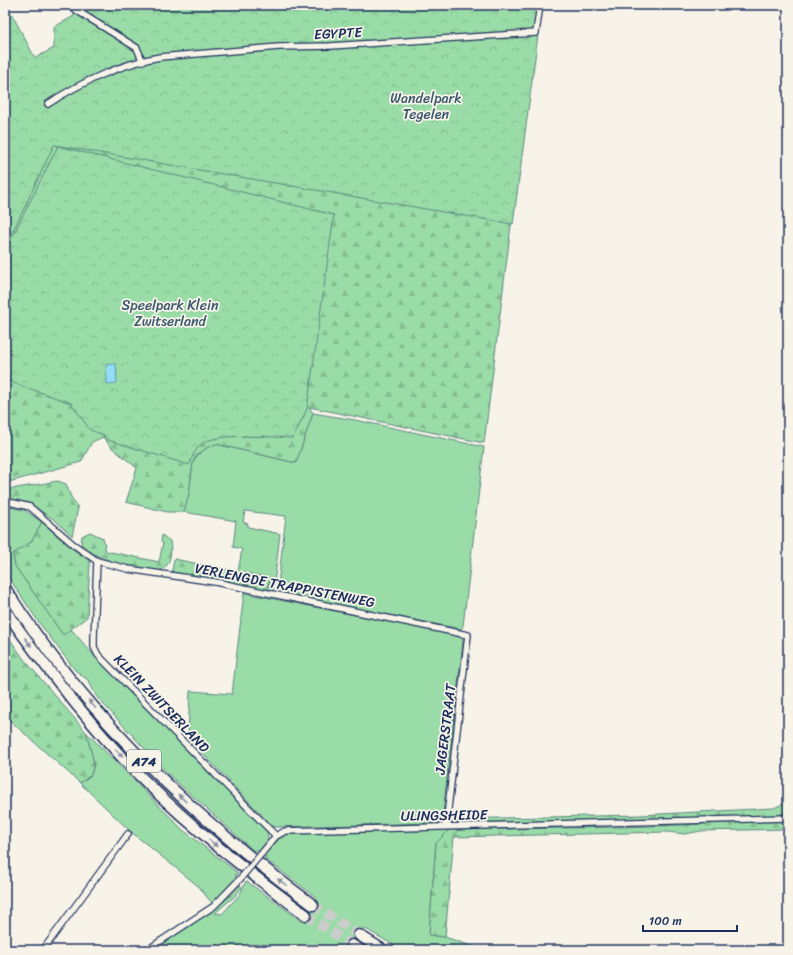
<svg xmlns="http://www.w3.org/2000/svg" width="793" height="955" viewBox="0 0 793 955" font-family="Sriracha,sans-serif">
<defs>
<pattern id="forest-firs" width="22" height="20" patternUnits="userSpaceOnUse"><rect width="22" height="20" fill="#9adca7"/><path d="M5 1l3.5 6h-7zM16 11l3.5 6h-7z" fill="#84bd92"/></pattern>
<pattern id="park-crowns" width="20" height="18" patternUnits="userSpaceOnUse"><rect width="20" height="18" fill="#9adca7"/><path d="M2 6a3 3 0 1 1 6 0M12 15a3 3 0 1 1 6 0" fill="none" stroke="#84bd92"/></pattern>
</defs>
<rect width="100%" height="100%" fill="#f7f3e8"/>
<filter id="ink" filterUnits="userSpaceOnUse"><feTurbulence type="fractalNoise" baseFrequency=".025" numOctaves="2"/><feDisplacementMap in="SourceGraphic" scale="8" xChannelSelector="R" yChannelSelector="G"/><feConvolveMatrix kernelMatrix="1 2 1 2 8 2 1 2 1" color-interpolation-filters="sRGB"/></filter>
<g filter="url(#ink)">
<g fill="#9adca7" stroke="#5a8682">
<polygon points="313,413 355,420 484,447 463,626 461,629 277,593 286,516 245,511 243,522 248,524 248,527 280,534 273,592 268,591 270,578 238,572 242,549 233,547 236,521 184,512 189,494 193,462 197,455 208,447 216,444 296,463"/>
<polygon points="5,506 24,510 42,522 31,543 13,554 15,566 63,634 71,629 97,659 267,831 268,840 259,851 256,849 255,852 168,774 96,696 89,681 75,670 40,624 5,572"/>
<polygon points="244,593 455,635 462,639 463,642 442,821 436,823 273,827 188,738 190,691 232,694"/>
<polygon points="86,732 183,830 238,873 235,875 238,877 212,903 197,885 130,831 80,783 91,775 94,763"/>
<polygon points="449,830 436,843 429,935 445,937 483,950 402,950 364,928 349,950 152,950 211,912 228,898 240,885 242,887 235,896 215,913 222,914 240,894 246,881 302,921 317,898 264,858 266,856 264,855 279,839 289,834"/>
</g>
<g fill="url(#forest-firs)" stroke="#5a8682">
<polygon points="534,40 484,443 309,407 313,413 296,463 216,444 208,447 197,455 193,462 189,494 184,512 167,512 126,502 137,468 111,447 103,437 92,442 81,462 5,483 5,135"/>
<polygon points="58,481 66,484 71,497 78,508 72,536 55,520 28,503 5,498 5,490"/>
<polygon points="42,522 71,548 90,561 87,617 63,635 15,566 13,554 31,542"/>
<path d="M90 532 103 538 106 551 159 562 163 543 161 542 162 535 170 541C172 549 171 564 163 569 154 576 109 561 98 556 92 553 86 548 81 544L82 536Z"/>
<polygon points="174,559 270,578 268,591 172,572"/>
<polygon points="5,632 23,658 86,732 94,763 91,775 80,783 5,716"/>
<polygon points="788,801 788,811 776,816 451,823 451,819 641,815 774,808"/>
<polygon points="788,821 788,829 701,831 685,834 667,832 454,837 445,937 429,935 436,843 449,830 622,827"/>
</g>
<g fill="url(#park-crowns)" stroke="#5a8682">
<polygon points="5,5 7,5 35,58 54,48 54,27 74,16 74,5 542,5 513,224 54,145 5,248"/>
<path d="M58 146 334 215 307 409 293 438C272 437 223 433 204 442 196 447 192 457 189 465L105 439 104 435 90 430 71 403 5 380V251Z"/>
</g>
<polygon fill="#93ddf4" stroke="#6397b8" points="116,364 117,383 107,384 106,365"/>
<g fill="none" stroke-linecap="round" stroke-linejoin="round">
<g stroke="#cbcccc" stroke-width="10" stroke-dasharray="10 5" stroke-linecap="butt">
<polyline points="313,905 359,935"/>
<polyline points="306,915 352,945"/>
</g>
<g stroke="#1b2f5e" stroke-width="8">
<g id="street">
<polyline points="68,5 137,48 142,60"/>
<path d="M48 104C79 83 123 63 160 57L279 47 330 46 536 33 540 5"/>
<polyline points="5,501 30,507 73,544 97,561 128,569 215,582 468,635 446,826"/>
<polyline points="97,561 94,638 94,647 98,655 276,836"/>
<polyline points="262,853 276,836 285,831 788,818"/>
<polyline points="43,950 128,834"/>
<polyline points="147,950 214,906 240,879"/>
</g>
</g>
<g stroke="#1b2f5e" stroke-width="13">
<g id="highway">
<path d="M5 588C84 714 194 818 313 905"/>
<path d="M5 610C40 660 77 708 118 753 174 814 240 866 306 915"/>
<polyline points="359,935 383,950"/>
<polyline points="352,945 361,950"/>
</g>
</g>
<use href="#street" stroke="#f7f3e8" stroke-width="5.5"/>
<use href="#highway" stroke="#f7f3e8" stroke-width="10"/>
<g stroke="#1b2f5e" stroke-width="8" stroke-linecap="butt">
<polyline id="street-bridge" points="240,879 262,853"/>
</g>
<use href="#street-bridge" stroke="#f7f3e8" stroke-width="5.5"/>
</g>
<defs><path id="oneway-solid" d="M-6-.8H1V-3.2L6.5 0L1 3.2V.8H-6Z"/></defs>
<g fill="#8991a3">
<use href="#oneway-solid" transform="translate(28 642) rotate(54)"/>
<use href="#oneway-solid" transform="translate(92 704) rotate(-130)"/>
<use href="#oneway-solid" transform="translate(119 753) rotate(47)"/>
<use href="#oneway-solid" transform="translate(182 798) rotate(-136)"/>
<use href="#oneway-solid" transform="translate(213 843) rotate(41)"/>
<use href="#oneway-solid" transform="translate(282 882) rotate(-144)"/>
</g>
</g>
<g text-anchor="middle" stroke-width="3.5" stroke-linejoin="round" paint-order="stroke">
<rect fill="#f7f3e8" stroke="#5d6a87" stroke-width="1" x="127" y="750" width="34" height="22" rx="3"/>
<g font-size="13" font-weight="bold" fill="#1b2f5e">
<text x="144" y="766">A74</text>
</g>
<g font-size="14" fill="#1b2f5e" stroke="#f7f3e8">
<text transform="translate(338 33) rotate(-3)" y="5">EGYPTE</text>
<text transform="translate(285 585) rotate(11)" y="5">VERLENGDE TRAPPISTENWEG</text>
<text transform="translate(162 703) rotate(46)" y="5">KLEIN ZWITSERLAND</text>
<text transform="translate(445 729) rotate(-83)" y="5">JAGERSTRAAT</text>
<text transform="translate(444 815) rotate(-1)" y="5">ULINGSHEIDE</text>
</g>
<g font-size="14" fill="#3b5a70" stroke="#f7f3e8">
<text x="426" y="103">Wandelpark<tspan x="426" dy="16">Tegelen</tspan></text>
<text x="170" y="310">Speelpark Klein<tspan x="170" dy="16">Zwitserland</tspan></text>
</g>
</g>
<rect width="793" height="955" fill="none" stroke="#f7f3e8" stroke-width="20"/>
<rect x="10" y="10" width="773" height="935" fill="none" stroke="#1b2f5e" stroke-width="1.5" filter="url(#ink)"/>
<path d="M643 925v6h94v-6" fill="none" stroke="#1b2f5e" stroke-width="2"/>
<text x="649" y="925" font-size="12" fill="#1b2f5e" stroke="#f7f3e8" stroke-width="3" paint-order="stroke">100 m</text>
</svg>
